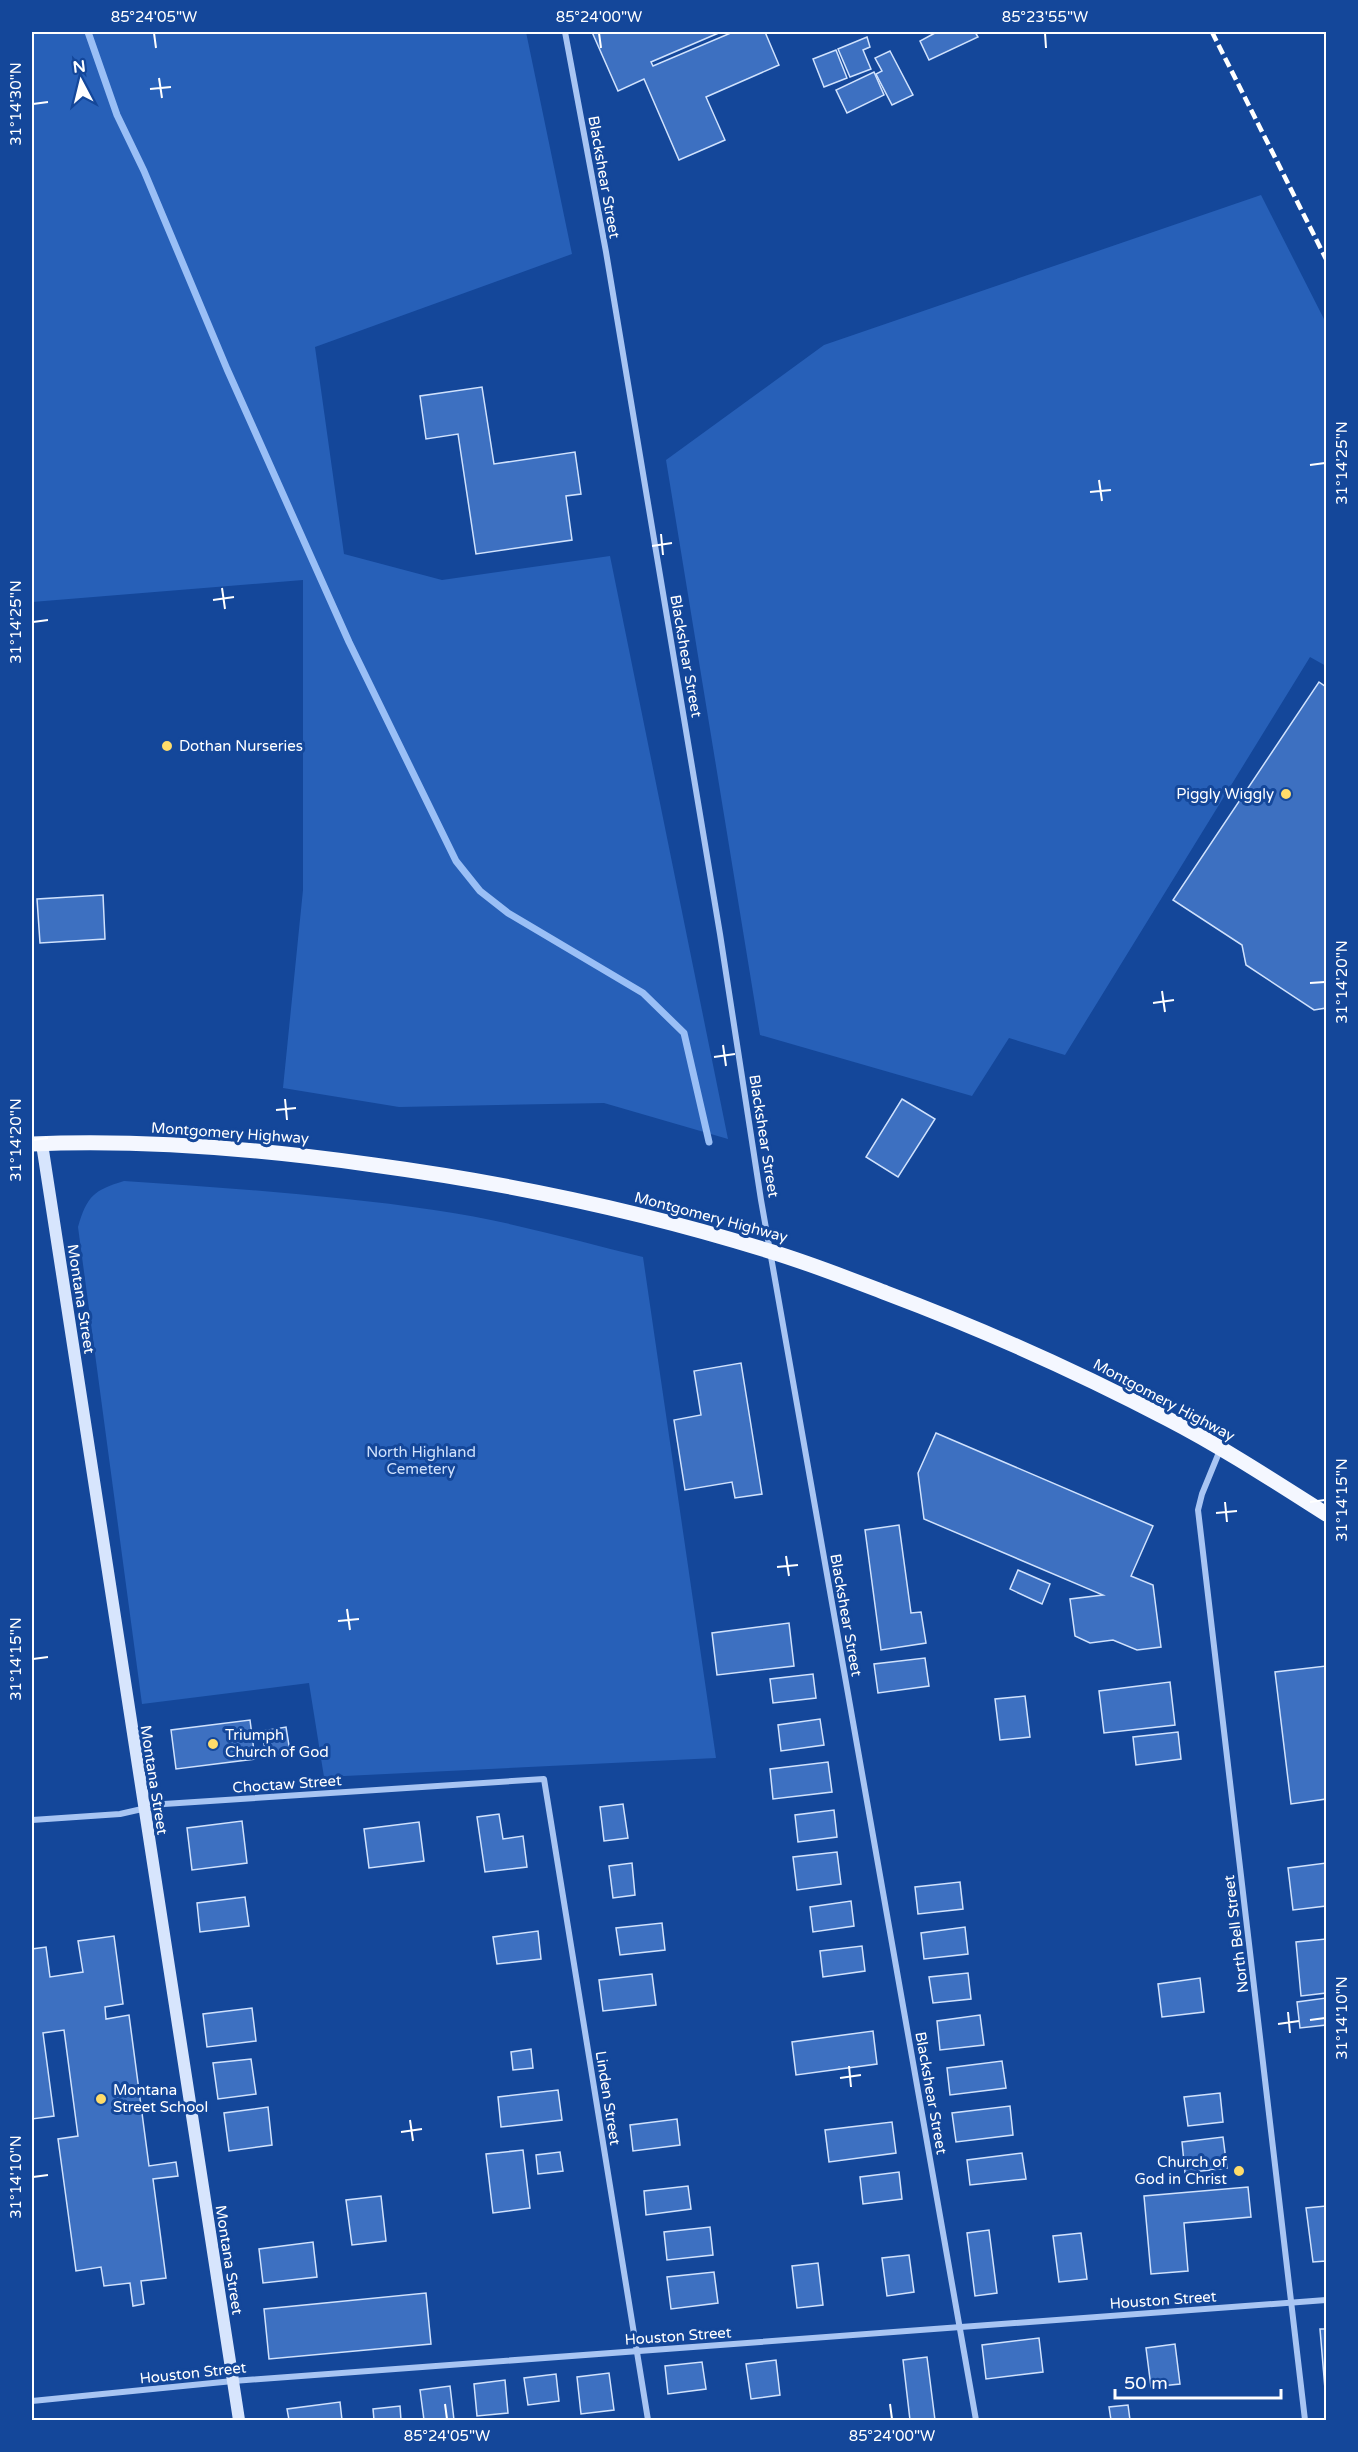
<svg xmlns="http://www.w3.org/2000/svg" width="1358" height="2452" viewBox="0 0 1358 2452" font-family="'Varela Round',sans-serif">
<rect width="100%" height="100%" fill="#14479a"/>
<g fill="#2760b8">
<polygon points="32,32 526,32 572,254 315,347 344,554 442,580 610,556 728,1139 604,1103 399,1107 283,1088 303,890 303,580 32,602"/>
<polygon points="1261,195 1326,323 1326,666 1310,657 1065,1055 1009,1038 972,1096 760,1035 666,460 824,345"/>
<path d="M124 1181C228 1188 331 1195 434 1210 505 1220 574 1240 643 1257L716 1758 324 1777 309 1683 142 1704 78 1227C87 1196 94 1190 124 1181Z"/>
</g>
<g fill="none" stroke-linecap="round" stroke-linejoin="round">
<polyline stroke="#9abff6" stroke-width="7" points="88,32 117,115 144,171 227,369 349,642 456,861 480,891 508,913 643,993 684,1033 709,1142"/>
</g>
<g fill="#3d70c1" stroke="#d0e2fd" stroke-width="1.5">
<polygon points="592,32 721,32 651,62 653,66 733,32 765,32 779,65 706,97 725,140 679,160 644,79 618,91"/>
<polygon points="934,32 975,32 978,37 929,60 920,41 935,33"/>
<polygon points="867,37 870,47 863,50 871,69 850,77 838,49"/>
<polygon points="836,50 847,78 824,87 813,59"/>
<polygon points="890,51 913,95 892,105 876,74 882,71 875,58"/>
<polygon points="874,72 884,95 847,113 836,90"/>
<polygon points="482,387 494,464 575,452 581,494 566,496 572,540 476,554 458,434 426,439 420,396"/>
<polygon points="1319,682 1326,687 1326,1008 1314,1010 1246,965 1242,945 1173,900"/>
<polygon points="103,895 105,939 40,943 37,899"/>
<polygon points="902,1099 935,1119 898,1177 866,1157"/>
<polygon points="741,1363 762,1494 735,1498 732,1482 685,1490 674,1420 701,1415 694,1371"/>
<polygon points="936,1433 1153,1526 1131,1576 1153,1585 1161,1647 1137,1650 1113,1640 1090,1643 1075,1636 1070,1599 1103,1595 924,1519 918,1473"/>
<polygon points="899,1525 911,1613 921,1612 926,1643 881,1650 865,1530"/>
<polygon points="1018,1570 1050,1584 1042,1604 1010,1589"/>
<polygon points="789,1623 794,1666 717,1675 712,1633"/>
<polygon points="925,1658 929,1686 878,1693 874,1664"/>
<polygon points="1326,1666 1326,1799 1291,1804 1275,1672"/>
<polygon points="813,1674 816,1698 773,1703 770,1679"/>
<polygon points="1170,1682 1175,1725 1104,1733 1099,1691"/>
<polygon points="1025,1696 1030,1737 1000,1740 995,1699"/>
<polygon points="820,1719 824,1745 781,1751 778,1725"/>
<polygon points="250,1720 255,1759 176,1769 171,1730"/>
<polygon points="286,1727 290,1752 266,1756 262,1731"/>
<polygon points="1178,1732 1181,1759 1136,1765 1133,1737"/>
<polygon points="828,1762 832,1792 773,1799 770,1769"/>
<polygon points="623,1804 628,1838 604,1841 600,1807"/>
<polygon points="834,1810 837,1837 798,1842 795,1815"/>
<polygon points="499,1814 503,1839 523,1836 527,1867 485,1872 477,1817"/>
<polygon points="242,1821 247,1863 192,1870 187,1828"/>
<polygon points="419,1822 424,1861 369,1868 364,1829"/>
<polygon points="837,1852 841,1884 797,1890 793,1857"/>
<polygon points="632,1863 635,1895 613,1898 609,1866"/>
<polygon points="1326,1863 1326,1906 1293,1910 1288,1868"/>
<polygon points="960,1882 963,1909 918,1914 915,1887"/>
<polygon points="245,1897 249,1926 200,1932 197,1903"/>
<polygon points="851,1901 854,1926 813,1932 810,1907"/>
<polygon points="662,1923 665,1950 620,1955 616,1928"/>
<polygon points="965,1927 968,1954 924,1959 921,1933"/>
<polygon points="538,1931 541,1959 497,1964 493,1937"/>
<polygon points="114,1936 123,2004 105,2007 106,2019 129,2015 149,2166 176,2162 178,2176 153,2179 166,2278 141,2281 144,2304 133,2306 130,2283 104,2286 101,2267 76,2271 58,2139 78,2136 64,2030 43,2033 54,2116 32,2119 32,1949 46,1947 50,1977 83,1972 78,1941"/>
<polygon points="1326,1939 1326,1993 1301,1996 1296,1942"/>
<polygon points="862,1946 865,1971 823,1977 820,1951"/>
<polygon points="968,1973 971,1999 933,2003 929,1977"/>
<polygon points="652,1974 656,2005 603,2011 599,1980"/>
<polygon points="1200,1978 1204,2012 1162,2017 1158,1984"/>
<polygon points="1326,1998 1326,2025 1300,2028 1297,2002"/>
<polygon points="252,2008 256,2041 207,2047 203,2014"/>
<polygon points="980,2015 984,2045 940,2050 937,2021"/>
<polygon points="873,2031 877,2064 796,2075 792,2042"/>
<polygon points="531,2049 533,2068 513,2070 511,2052"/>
<polygon points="251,2059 256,2094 218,2099 213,2063"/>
<polygon points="1002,2061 1006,2088 950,2095 947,2068"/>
<polygon points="558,2090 562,2120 501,2127 498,2097"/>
<polygon points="1220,2093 1223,2122 1188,2126 1184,2097"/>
<polygon points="1010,2106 1013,2135 956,2142 952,2113"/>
<polygon points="268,2107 272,2145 229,2151 224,2113"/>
<polygon points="677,2119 680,2145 633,2151 630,2125"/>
<polygon points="892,2122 896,2153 829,2162 825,2130"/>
<polygon points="1223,2137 1227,2168 1185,2173 1182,2142"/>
<polygon points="523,2150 530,2208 493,2213 486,2154"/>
<polygon points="560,2152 563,2171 538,2174 536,2155"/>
<polygon points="1022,2153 1026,2179 970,2185 967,2160"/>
<polygon points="899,2172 902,2199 863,2204 860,2177"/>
<polygon points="688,2186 691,2209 646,2215 644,2191"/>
<polygon points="1248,2187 1251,2217 1184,2223 1188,2271 1151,2274 1144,2196"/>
<polygon points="381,2196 386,2241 352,2245 346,2200"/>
<polygon points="1326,2206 1326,2261 1313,2262 1306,2208"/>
<polygon points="710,2227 713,2255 667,2260 664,2232"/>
<polygon points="989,2230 997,2293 975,2296 967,2233"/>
<polygon points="1081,2233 1087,2279 1059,2282 1053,2236"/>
<polygon points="313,2242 317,2277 263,2283 259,2249"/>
<polygon points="909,2255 914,2292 887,2296 882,2258"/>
<polygon points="818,2263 823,2305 797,2308 792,2266"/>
<polygon points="714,2272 718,2303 671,2309 667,2277"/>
<polygon points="426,2293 431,2344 269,2359 264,2309"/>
<polygon points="1320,2329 1326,2329 1326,2401"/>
<polygon points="1039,2338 1043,2372 986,2379 982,2345"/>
<polygon points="1175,2344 1180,2384 1151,2387 1146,2348"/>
<polygon points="927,2357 935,2420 910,2420 903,2360"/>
<polygon points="776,2360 780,2395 751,2399 746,2364"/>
<polygon points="702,2362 706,2389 668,2394 665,2366"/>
<polygon points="609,2373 614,2410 581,2414 577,2377"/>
<polygon points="556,2374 559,2401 528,2405 524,2378"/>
<polygon points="505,2380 508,2413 477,2416 474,2384"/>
<polygon points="450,2386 454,2420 424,2420 420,2390"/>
<polygon points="340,2402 342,2420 289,2420 287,2409"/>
<polygon points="1128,2405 1130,2420 1111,2420 1109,2407"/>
<polygon points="400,2406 401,2420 374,2420 373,2409"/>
</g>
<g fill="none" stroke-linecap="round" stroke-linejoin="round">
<g stroke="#a8c5f3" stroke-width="6">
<polyline points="565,32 606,252 720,934 761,1200 976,2420"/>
<polyline points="1220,1450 1202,1494 1198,1510 1305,2420"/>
<polyline points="32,1820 120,1814 164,1804 544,1779 648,2420"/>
<polyline points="32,2401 233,2381 1326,2300"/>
</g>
<polyline stroke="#d7e5fd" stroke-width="12" points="42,1144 239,2420"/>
<path stroke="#f4f7ff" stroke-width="15" d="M32 1144C145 1139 261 1149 374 1165 507 1183 641 1211 769 1251 809 1263 847 1278 886 1293 982 1329 1076 1371 1168 1419 1222 1447 1274 1481 1326 1514"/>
<polyline stroke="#fff" stroke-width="4.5" stroke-dasharray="10 4.5" stroke-linecap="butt" points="1212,32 1326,259"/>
</g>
<path fill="none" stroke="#fff" stroke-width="2" d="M154 33 156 48M599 33 601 48M1045 33 1046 48M159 78 162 98M150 89 171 87M33 104 48 102M1310 465 1325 463M1099 480 1102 501M1090 492 1111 490M661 534 663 555M652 546 672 543M222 588 225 609M213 600 234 597M33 622 48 620M1310 983 1325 982M1162 991 1165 1012M1153 1003 1174 1000M723 1045 726 1066M714 1057 735 1054M285 1099 287 1120M276 1110 296 1108M33 1140 48 1138M1225 1502 1227 1522M1310 1502 1325 1500M1216 1513 1237 1511M786 1556 789 1576M777 1567 798 1565M347 1609 350 1630M338 1621 359 1619M33 1659 48 1657M1288 2012 1290 2033M1310 2020 1325 2018M1278 2024 1299 2021M849 2066 851 2087M840 2078 861 2075M410 2120 413 2141M401 2132 422 2129M33 2177 48 2175M445 2404 447 2419M890 2404 892 2419"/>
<g fill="#ffdc6a" stroke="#14479a" stroke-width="2">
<circle cx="167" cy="746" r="6"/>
<circle cx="1286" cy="794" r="6"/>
<circle cx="213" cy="1744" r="6"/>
<circle cx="101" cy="2099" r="6"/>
<circle cx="1239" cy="2171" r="6"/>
</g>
<g text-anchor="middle" stroke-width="6" stroke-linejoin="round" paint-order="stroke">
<g font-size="15" fill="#fff" stroke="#14479a">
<text transform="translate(604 177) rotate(80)" y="5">Blackshear Street</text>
<text transform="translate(686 656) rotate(80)" y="5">Blackshear Street</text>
<text transform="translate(230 1133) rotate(4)" y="5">Montgomery Highway</text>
<text transform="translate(764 1136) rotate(81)" y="5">Blackshear Street</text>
<text transform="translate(711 1217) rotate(15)" y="5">Montgomery Highway</text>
<text transform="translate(81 1299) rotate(81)" y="5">Montana Street</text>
<text transform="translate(1164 1400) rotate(28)" y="5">Montgomery Highway</text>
<text transform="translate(846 1615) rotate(80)" y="5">Blackshear Street</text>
<text transform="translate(154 1780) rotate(81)" y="5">Montana Street</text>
<text transform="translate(287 1784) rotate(-4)" y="5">Choctaw Street</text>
<text transform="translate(1236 1934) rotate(-97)" y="5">North Bell Street</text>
<text transform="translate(931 2093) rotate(80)" y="5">Blackshear Street</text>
<text transform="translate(608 2098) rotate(81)" y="5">Linden Street</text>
<text transform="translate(229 2260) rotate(81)" y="5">Montana Street</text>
<text transform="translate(1163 2300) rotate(-4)" y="5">Houston Street</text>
<text transform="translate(678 2336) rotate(-4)" y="5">Houston Street</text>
<text transform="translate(193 2373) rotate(-6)" y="5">Houston Street</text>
</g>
<g font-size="15" fill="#fff" stroke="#14479a" text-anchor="start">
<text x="179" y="751">Dothan Nurseries</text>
<text x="1274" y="799" text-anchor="end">Piggly Wiggly</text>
<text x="225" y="1740">Triumph<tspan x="225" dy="17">Church of God</tspan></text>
<text x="113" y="2095">Montana<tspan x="113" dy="17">Street School</tspan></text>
<text x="1227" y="2167" text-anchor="end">Church of<tspan x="1227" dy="17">God in Christ</tspan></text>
</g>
<g font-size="15" fill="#d0e2fd" stroke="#14479a">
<text x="421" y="1457">North Highland<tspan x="421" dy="17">Cemetery</tspan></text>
</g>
</g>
<rect width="1358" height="2452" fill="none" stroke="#14479a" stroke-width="66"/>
<g transform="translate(81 81) rotate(353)" stroke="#14479a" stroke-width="4.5" paint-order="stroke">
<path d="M0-4.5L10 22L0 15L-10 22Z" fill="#ffffff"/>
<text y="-9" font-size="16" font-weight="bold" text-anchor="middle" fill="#ffffff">N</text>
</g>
<path d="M1115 2389v9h166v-9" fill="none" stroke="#ffffff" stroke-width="3"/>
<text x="1124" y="2389" font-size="18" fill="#ffffff" stroke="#14479a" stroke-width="4.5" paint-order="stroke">50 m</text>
<rect x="33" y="33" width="1292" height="2386" fill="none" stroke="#fff" stroke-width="2"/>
<g font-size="15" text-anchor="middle" fill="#fff">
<text x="154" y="22">85°24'05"W</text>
<text x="599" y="22">85°24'00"W</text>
<text x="1045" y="22">85°23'55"W</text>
<text transform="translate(16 104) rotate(-90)" y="5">31°14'30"N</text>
<text transform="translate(1342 463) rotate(-90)" y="5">31°14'25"N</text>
<text transform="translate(16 622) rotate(-90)" y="5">31°14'25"N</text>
<text transform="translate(1342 982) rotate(-90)" y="5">31°14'20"N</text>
<text transform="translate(16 1140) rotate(-90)" y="5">31°14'20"N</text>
<text transform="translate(1342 1500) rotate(-90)" y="5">31°14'15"N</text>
<text transform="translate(16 1659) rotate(-90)" y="5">31°14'15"N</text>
<text transform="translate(1342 2018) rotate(-90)" y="5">31°14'10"N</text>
<text transform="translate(16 2177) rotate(-90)" y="5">31°14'10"N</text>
<text x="447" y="2441">85°24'05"W</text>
<text x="892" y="2441">85°24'00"W</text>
</g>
</svg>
